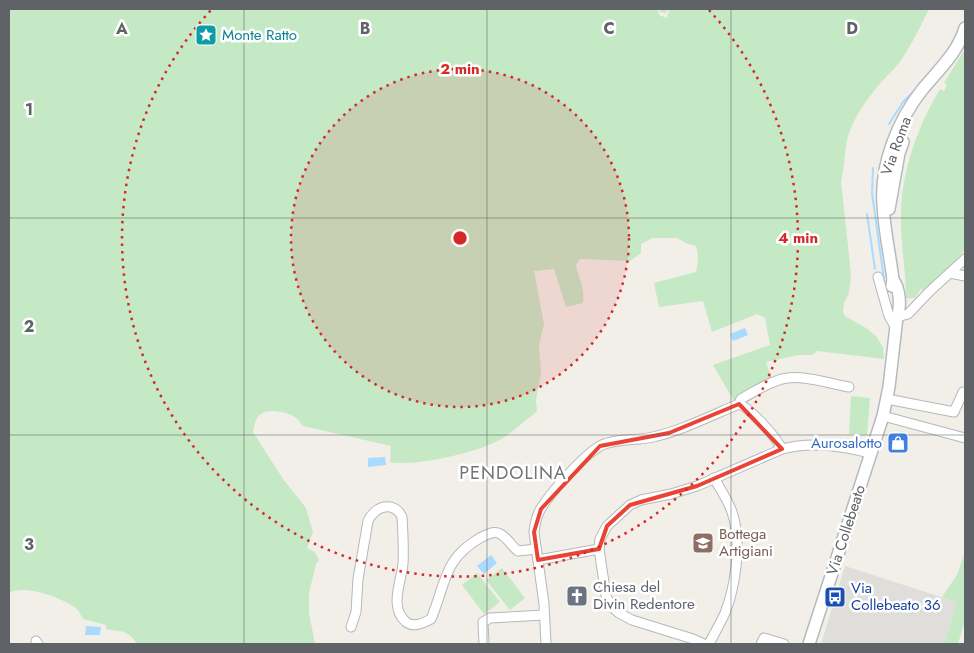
<svg xmlns="http://www.w3.org/2000/svg" width="974" height="653" viewBox="0 0 974 653" font-family="Jost,sans-serif">
<rect width="100%" height="100%" fill="#f1efe8"/>
<polygon fill="#e0deda" points="845,566 957,602 944,644 821,644"/>
<g fill="#c5e8c5">
<path d="M9 9H658L659 15 667 18 669 9H667L666 13 660 12V9H929C920 27 911 46 899 63 893 71 884 78 878 86 868 98 857 113 851 128 843 145 846 163 841 181L851 274 849 293 844 303 843 312 845 316 866 328 876 336 883 347 884 359 817 351 812 355H798L766 362 774 385 734 401 713 365 770 345 765 318 757 314 712 332 703 301 659 307 654 283 696 272C698 263 699 255 696 246L686 243 677 238H653L641 244V253L630 261 580 259 576 265C579 280 585 287 583 303L566 307 554 269 534 271 544 324 539 345 541 372 536 400 537 411C526 420 515 430 503 438 481 452 415 467 390 462L391 446 303 426C301 423 298 420 295 417 288 412 268 408 261 414 255 418 254 426 253 432L283 479 306 508 313 532 307 548 315 552 319 560 316 564 309 593V613L315 644H137C128 629 121 632 106 629V625L83 619C81 616 80 612 77 609 63 598 25 584 9 593Z"/>
<path d="M965 49V249L959 257 925 291 921 289 915 298H906C906 272 901 247 901 221 900 174 917 128 940 89L944 91 947 85 944 83Z"/>
<polygon points="851,396 870,398 867,435 849,434"/>
<polygon points="965,552 965,620 958,644 944,644 957,602 942,597 957,575"/>
<polygon points="502,568 525,598 510,610 486,580"/>
<polygon points="477,573 500,602 484,614 462,585"/>
</g>
<g fill="#aadaff">
<polygon points="745,328 748,335 733,341 730,334"/>
<polygon points="385,457 386,465 368,467 368,458"/>
<polygon points="491,555 497,563 484,574 477,566"/>
<polygon points="86,626 101,627 100,635 85,635"/>
</g>
<g fill="none" stroke-linecap="round" stroke-linejoin="round">
<g stroke="#aadaff" stroke-width="2">
<polyline points="889,124 903,102 916,89"/>
<polyline points="873,168 872,193 885,287"/>
<polyline points="867,214 875,269"/>
</g>
<g stroke="#b5b8bc" stroke-width="11">
<g id="street">
<polyline points="950,273 965,276"/>
<polyline points="878,277 889,316 896,328"/>
<polyline points="897,317 908,314 930,291 965,259"/>
<polyline points="887,399 954,412 963,392"/>
<path d="M739 404 741 399C752 393 764 385 776 381 798 372 826 383 849 387"/>
<polyline points="883,416 965,438"/>
<polyline points="538,560 599,549"/>
<path d="M351 627 356 612 358 579 368 521C375 506 394 500 402 517 403 533 404 548 403 564 401 582 389 608 406 622 414 628 423 623 431 619 446 584 443 559 480 538 486 535 492 531 498 533 507 536 511 546 518 551L536 549"/>
<polyline points="36,641 38,644"/>
<polyline points="484,644 483,622 490,618 544,615"/>
<path d="M546 644 544 604 534 532C535 524 536 517 540 510 550 493 583 456 600 446 615 438 636 441 653 437 683 430 710 416 739 404 751 409 776 437 782 449"/>
<path d="M704 644 693 639 632 620 619 613 611 606 606 596 599 549 600 539 607 526 630 505 641 500 671 494 697 486 782 449C812 441 840 446 870 453"/>
<path d="M709 644C714 634 720 624 725 613 736 585 742 541 732 512 728 500 720 489 714 478"/>
<polyline points="761,644 764,638 784,644"/>
</g>
</g>
<g stroke="#b6babf" stroke-width="14">
<g id="secondary">
<polyline points="889,209 899,153 903,142"/>
<path d="M892 286 893 280C890 255 884 229 883 204 880 165 898 120 922 90 939 69 957 54 965 28"/>
<path d="M809 644 883 416 889 387 897 317C901 307 900 288 893 280"/>
</g>
</g>
<use href="#street" stroke="#fff" stroke-width="9"/>
<use href="#secondary" stroke="#fff" stroke-width="11"/>
</g>
<path fill="none" stroke="#ea4335" stroke-width="4" stroke-linejoin="round" d="M739 404 782 449 697 486 630 505 607 526 599 549 538 560 534 532 541 509 600 446 669 433Z"/>
<path fill="none" stroke="#5f6368" stroke-width="1" stroke-opacity="0.55" d="M244 9V644M487 9V644M731 9V644M9 218H965M9 435H965"/>
<circle cx="460" cy="238" r="169" fill="#d62828" fill-opacity=".12"/>
<g fill="none" stroke="#d62828" stroke-width="2.5" stroke-dasharray="2.5 5">
<circle cx="460" cy="238" r="169"/>
<path d="M709 10A338 338 0 1 1 211 10"/>
</g>
<defs>
<g id="sight-square" transform="scale(1.125)"><rect x="-9" y="-9" width="18" height="18" rx="4" fill="#0f9aa8" stroke="#fff"/><path d="M0-6L1.8-2.2L6-1.7L2.9 1.2L3.7 5.4L0 3.3L-3.7 5.4L-2.9 1.2L-6-1.7L-1.8-2.2Z" fill="#fff"/></g>
<g id="shop-square" transform="scale(1.125)"><rect x="-9" y="-9" width="18" height="18" rx="4" fill="#3f7fe0" stroke="#fff"/><path d="M-5-2.5h2.3a2.7 3.5 0 0 1 5.4 0H5L5.5 6h-11ZM-1.5-2.5h3a1.5 2.3 0 0 0-3 0Z" fill="#fff"/></g>
<g id="school-square" transform="scale(1.125)"><rect x="-9" y="-9" width="18" height="18" rx="4" fill="#8d6e63" stroke="#fff"/><path d="M0-5L7-2L0 1L-7-2ZM-4 1L0 2.5L4 1V4Q0 6-4 4Z" fill="#fff"/></g>
<g id="church-square" transform="scale(1.125)"><rect x="-9" y="-9" width="18" height="18" rx="4" fill="#6b7280" stroke="#fff"/><path d="M-1.2-6h2.4v3.5h3.3v2.4h-3.3V6h-2.4V-.1h-3.3v-2.4h3.3Z" fill="#fff"/></g>
<g id="bus-square" transform="scale(1.125)"><rect x="-9" y="-9" width="18" height="18" rx="4" fill="#1a4fb4" stroke="#fff"/><path d="M-5-6H5V4H4V6H2V4H-2V6H-4V4H-5ZM-3.5-4V0h7V-4ZM-3.5 1.2v1.5H-2V1.2ZM2 1.2v1.5H3.5V1.2Z" fill="#fff"/></g>
</defs>
<g fill-rule="evenodd">
<use href="#sight-square" x="206" y="35"/>
<use href="#shop-square" x="898" y="443"/>
<use href="#school-square" x="703" y="543"/>
<use href="#church-square" x="577" y="596"/>
<use href="#bus-square" x="835" y="597"/>
</g>
<g text-anchor="middle" stroke-width="5" stroke-linejoin="round" paint-order="stroke">
<g font-size="15" fill="#0d838f" stroke="#fff" text-anchor="start">
<text x="222" y="40">Monte Ratto</text>
</g>
<g font-size="15" fill="#5f6368" stroke="#fff">
<text transform="translate(896 146) rotate(-70)" y="5">Via Roma</text>
<text transform="translate(846 530) rotate(-72)" y="5">Via Collebeato</text>
</g>
<g font-size="15" fill="#366cbe" stroke="#fff" text-anchor="end">
<text x="882" y="448">Aurosalotto</text>
</g>
<g font-size="15" fill="#785e54" stroke="#fff" text-anchor="start">
<text x="719" y="539">Bottega<tspan x="719" dy="17">Artigiani</tspan></text>
</g>
<g font-size="15" fill="#5b616d" stroke="#fff" text-anchor="start">
<text x="593" y="592">Chiesa del<tspan x="593" dy="17">Divin Redentore</tspan></text>
</g>
<g font-size="15" fill="#164399" stroke="#fff" text-anchor="start">
<text x="851" y="593">Via<tspan x="851" dy="17">Collebeato 36</tspan></text>
</g>
<g font-size="18" letter-spacing="1" fill="#70757a" stroke="#fff">
<text x="513" y="479">PENDOLINA</text>
</g>
</g>
<g font-size="16" text-anchor="middle" font-weight="bold" fill="#5f6368" stroke="#fff" stroke-width="5" stroke-linejoin="round" paint-order="stroke">
<text x="122" y="34">A</text>
<text x="365" y="34">B</text>
<text x="609" y="34">C</text>
<text x="852" y="34">D</text>
<text x="29" y="115">1</text>
<text x="29" y="332">2</text>
<text x="29" y="550">3</text>
</g>
<circle cx="460" cy="238" r="8" fill="#d62828" stroke="#fff" stroke-width="2.5"/>
<g font-size="15" text-anchor="middle" font-weight="bold" fill="#d62828" stroke="#fff" stroke-width="5" stroke-linejoin="round" paint-order="stroke">
<text x="460" y="74">2 min</text>
<text x="798" y="243">4 min</text>
</g>
<rect width="974" height="653" fill="none" stroke="#5f6368" stroke-width="20"/>
</svg>
